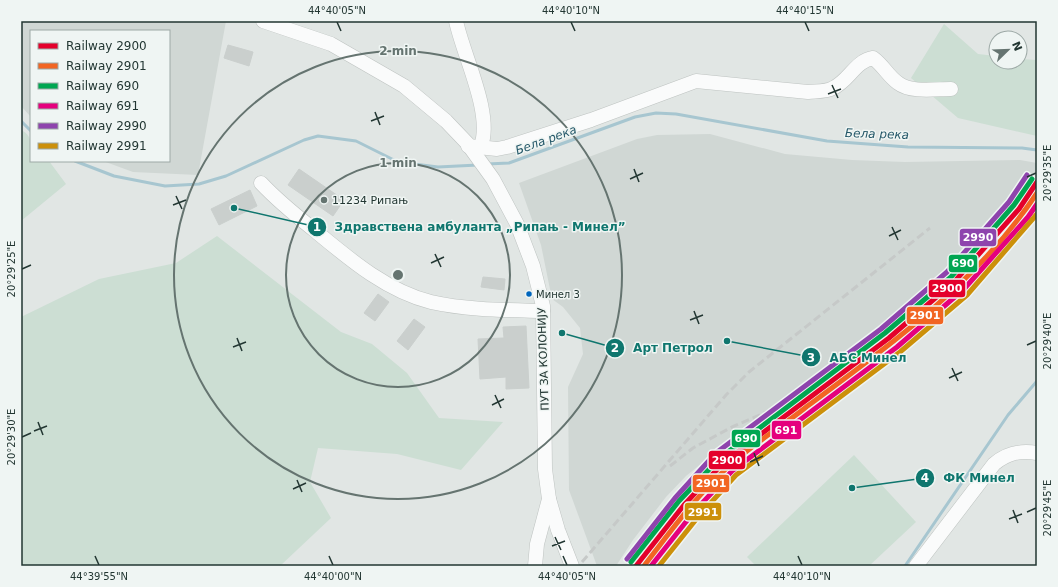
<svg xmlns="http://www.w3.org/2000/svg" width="1058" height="587" viewBox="0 0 1058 587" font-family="'DejaVu Sans',sans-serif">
<rect width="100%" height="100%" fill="#e1e6e4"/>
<g fill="#d0d7d4">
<polygon points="21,21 226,21 198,175 133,172 103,161 169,161 169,31 31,31 31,117 21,106"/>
<polygon points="710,134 785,154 852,160 905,162 1020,160 1037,163 1037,171 1009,210 906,316 812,387 702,463 686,476 666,497 633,540 616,566 597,566 569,490 568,387 583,354 580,328 563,307 552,299 541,245 519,183 637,139 657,135"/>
</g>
<g fill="#ccded3">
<polygon points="944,24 978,54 996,56 996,62 1020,62 1020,59 1037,60 1037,136 958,118 911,78"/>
<path d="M21 130C34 136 31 148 31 161H49L66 184 21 221Z"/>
<polygon points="217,236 341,332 372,344 407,373 439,418 503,422 461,470 397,454 318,448 310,482 331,518 280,566 21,566 21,317 99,279 176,263"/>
<polygon points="854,455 916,522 869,566 756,566 747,557"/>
</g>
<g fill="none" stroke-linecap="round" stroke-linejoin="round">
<g stroke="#a7c6d0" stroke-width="3">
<polyline points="21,121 31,131"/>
<polyline points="75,161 114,176 165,186 199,184 226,176 304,140 318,136 356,141 398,162 438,167 478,165"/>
<polyline points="487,164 509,163 635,117 656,113 676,114 827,141 908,147 1022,148 1037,150"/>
<polyline points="905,566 1008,415 1037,381"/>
</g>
</g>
<g fill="#cacfcd" stroke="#cacfcd">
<polygon points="228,45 253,52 249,66 224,58"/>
<polygon points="299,169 344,200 333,216 288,185"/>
<polygon points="250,190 257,206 219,225 211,209"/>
<polygon points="483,277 505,279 504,290 481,287"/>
<polygon points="378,294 389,302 375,321 364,313"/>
<polygon points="414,319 425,327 408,350 397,341"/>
<polygon points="526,326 529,388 506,389 506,377 480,379 478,339 504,338 503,327"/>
</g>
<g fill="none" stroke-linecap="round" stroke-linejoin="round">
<g stroke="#bec3c1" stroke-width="15">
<g id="minor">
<polyline points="263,21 331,44 404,86 446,121 467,143 493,179 517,224 533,266 543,306 545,469 549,499 558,530 572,566"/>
<path d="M456 21C463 55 493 113 481 146"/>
<path d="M468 146 497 149 507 147 591 120 696 81 808 92C816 91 826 92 833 88 849 81 855 61 873 58 883 65 888 76 898 83 911 93 935 89 951 89"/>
<path d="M261 183C277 200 294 214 313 229 348 258 386 291 431 302 466 310 507 310 543 311"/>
<polyline points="535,566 537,544 549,499"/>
<path d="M916 566 994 464C1007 453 1020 450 1037 453"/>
</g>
</g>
<use href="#minor" stroke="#fafbfb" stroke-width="14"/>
<g stroke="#c6c9c8" stroke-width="3" stroke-dasharray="8 4" stroke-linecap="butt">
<polyline points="670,466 693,448 732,427 817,390"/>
<polyline points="582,562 726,395 749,372 930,228"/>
</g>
<g stroke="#eff5f3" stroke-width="8">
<polyline id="rail-1" points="636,566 684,505 724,462 889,338 955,281 1019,209 1037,182"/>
</g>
<g stroke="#eff5f3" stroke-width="8">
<path id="rail-2" d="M644 566C670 532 696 496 728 467 751 445 780 428 805 408 890 345 978 282 1037 193"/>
</g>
<g stroke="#eff5f3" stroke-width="8">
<polyline id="rail-3" points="631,562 679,501 720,458 885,333 951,277 1014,205 1032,179"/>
</g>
<g stroke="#eff5f3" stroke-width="8">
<polyline id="rail-4" points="651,566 693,513 732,471 897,347 964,289 1028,217 1037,204"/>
</g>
<g stroke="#eff5f3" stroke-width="8">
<polyline id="rail-5" points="627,559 675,498 716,453 881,329 947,272 1009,202 1027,175"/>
</g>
<g stroke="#eff5f3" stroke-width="8">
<polyline id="rail-6" points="659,566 698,517 736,475 900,352 967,295 1037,214"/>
</g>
<use href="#rail-1" stroke="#e4002b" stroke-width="5"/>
<use href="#rail-2" stroke="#f26522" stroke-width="5"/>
<use href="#rail-3" stroke="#00a651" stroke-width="5"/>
<use href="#rail-4" stroke="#e5007d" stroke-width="5"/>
<use href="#rail-5" stroke="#8e44ad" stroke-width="5"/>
<use href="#rail-6" stroke="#cc900a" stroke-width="5"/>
</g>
<path fill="none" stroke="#223632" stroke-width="1.5" d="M337 22 341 31M571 22 575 31M805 22 809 31M832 85 838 98M828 94 841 89M375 112 380 125M371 121 384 116M634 169 639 182M1027 177 1036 173M630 179 643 173M176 196 182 209M173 205 186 200M892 227 898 240M889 236 901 230M435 254 441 267M431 263 444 257M22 269 31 265M694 311 699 324M690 320 703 315M237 338 242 351M1027 345 1036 341M233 347 246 342M952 368 958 381M949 378 962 372M495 395 501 408M492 405 504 399M38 422 43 435M34 431 47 426M22 437 31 433M754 453 759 466M750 462 763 456M297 480 302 492M293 489 306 483M1013 510 1018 523M1027 512 1036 508M1009 519 1022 514M555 537 561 550M552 546 565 541M95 556 99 565M329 556 333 565M563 556 567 565M798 556 802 565"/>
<g fill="none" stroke="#657470" stroke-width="2">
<circle cx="398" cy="275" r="112"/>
<circle cx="398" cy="275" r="224"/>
</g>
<circle fill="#657470" stroke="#eff5f3" stroke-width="1.5" cx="324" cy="200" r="4"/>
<circle fill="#0065bd" stroke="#eff5f3" stroke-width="1.5" cx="529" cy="294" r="3.5"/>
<g text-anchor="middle" stroke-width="3" stroke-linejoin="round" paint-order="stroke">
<g font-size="10" fill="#223632" stroke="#eff5f3" text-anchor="start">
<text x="536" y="298">Минел 3</text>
</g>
<g font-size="11" fill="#223632" stroke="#eff5f3" text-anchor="start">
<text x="332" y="204">11234 Рипањ</text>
</g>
<g font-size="11" fill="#223632" stroke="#eff5f3">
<text transform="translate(543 359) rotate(-92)" y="4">ПУТ ЗА КОЛОНИЈУ</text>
</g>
<g font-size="12" font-style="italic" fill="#255869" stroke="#eff5f3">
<text transform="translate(877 134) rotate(2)" y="4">Бела река</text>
<text transform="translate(546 140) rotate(-20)" y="4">Бела река</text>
</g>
</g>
<circle cx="398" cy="275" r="6" fill="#657470" stroke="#eff5f3" stroke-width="2"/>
<g font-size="12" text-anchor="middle" font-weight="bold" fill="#657470" stroke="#eff5f3" stroke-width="3" stroke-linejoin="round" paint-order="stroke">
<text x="398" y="55">2 min</text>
<text x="398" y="167">1 min</text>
</g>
<path fill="none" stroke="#0f766e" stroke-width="1.5" d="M234 208L317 227M562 333L615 348M727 341L811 357M852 488L925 478"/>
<g fill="#0f766e" stroke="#eff5f3" stroke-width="1.5">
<circle cx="234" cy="208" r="4"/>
<circle cx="562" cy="333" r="4"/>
<circle cx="727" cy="341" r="4"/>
<circle cx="852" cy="488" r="4"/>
<circle cx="317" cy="227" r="10"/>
<circle cx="615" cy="348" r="10"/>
<circle cx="811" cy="357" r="10"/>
<circle cx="925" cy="478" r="10"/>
</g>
<g font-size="12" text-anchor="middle" font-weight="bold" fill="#fff">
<text x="317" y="231">1</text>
<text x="615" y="352">2</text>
<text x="811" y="362">3</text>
<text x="925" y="482">4</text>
</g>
<g font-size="12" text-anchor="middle" font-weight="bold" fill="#0f766e" stroke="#eff5f3" stroke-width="3" stroke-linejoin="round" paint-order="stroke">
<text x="480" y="231">Здравствена амбуланта „Рипањ - Минел”</text>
<text x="673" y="352">Арт Петрол</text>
<text x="868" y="362">АБС Минел</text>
<text x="979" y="482">ФК Минел</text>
</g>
<g stroke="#eff5f3" stroke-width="1.5">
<rect x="959" y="228" width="38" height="19" rx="4" fill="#8e44ad"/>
<rect x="948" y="254" width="30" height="19" rx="4" fill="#00a651"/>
<rect x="928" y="279" width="38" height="19" rx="4" fill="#e4002b"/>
<rect x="906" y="306" width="38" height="19" rx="4" fill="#f26522"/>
<rect x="771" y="420" width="31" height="20" rx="4" fill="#e5007d"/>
<rect x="731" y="429" width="30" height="19" rx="4" fill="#00a651"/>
<rect x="708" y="450" width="38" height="20" rx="4" fill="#e4002b"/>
<rect x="692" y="474" width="38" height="19" rx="4" fill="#f26522"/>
<rect x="684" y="502" width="38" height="19" rx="4" fill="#cc900a"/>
</g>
<g font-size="11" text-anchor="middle" font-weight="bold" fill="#fff">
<text x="978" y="241">2990</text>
<text x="963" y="267">690</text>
<text x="947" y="292">2900</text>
<text x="925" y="319">2901</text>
<text x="786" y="434">691</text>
<text x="746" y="442">690</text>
<text x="727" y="464">2900</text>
<text x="711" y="487">2901</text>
<text x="703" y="516">2991</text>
</g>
<rect width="1058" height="587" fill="none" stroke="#eff5f3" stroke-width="44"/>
<rect x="30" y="30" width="140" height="132" fill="#eff5f3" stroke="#9da9a6"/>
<rect x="38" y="43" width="20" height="6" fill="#e4002b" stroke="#9da9a6"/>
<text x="66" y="50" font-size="12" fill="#223632">Railway 2900</text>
<rect x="38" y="63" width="20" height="6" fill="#f26522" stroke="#9da9a6"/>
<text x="66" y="70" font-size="12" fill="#223632">Railway 2901</text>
<rect x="38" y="83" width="20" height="6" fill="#00a651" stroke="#9da9a6"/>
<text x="66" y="90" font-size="12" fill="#223632">Railway 690</text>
<rect x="38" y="103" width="20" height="6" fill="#e5007d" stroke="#9da9a6"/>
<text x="66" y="110" font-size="12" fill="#223632">Railway 691</text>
<rect x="38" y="123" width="20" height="6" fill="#8e44ad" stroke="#9da9a6"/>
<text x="66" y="130" font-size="12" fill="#223632">Railway 2990</text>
<rect x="38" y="143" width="20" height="6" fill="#cc900a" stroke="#9da9a6"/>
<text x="66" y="150" font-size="12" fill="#223632">Railway 2991</text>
<g transform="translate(1008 50) rotate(67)"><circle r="19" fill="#eff5f3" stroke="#9da9a6"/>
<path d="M0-3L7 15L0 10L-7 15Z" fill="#657470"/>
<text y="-6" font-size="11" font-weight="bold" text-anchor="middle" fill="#223632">N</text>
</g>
<rect x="22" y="22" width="1014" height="543" fill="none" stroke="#223632" stroke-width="1.5"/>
<g font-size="10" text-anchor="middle" fill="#223632">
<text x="337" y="14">44°40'05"N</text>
<text x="571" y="14">44°40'10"N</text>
<text x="805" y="14">44°40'15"N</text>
<text transform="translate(1047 173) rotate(-90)" y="4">20°29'35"E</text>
<text transform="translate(11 269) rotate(-90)" y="4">20°29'25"E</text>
<text transform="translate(1047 341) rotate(-90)" y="4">20°29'40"E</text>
<text transform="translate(11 437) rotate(-90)" y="4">20°29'30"E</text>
<text transform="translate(1047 508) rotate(-90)" y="4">20°29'45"E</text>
<text x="99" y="580">44°39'55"N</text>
<text x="333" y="580">44°40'00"N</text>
<text x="567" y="580">44°40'05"N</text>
<text x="802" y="580">44°40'10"N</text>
</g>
</svg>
